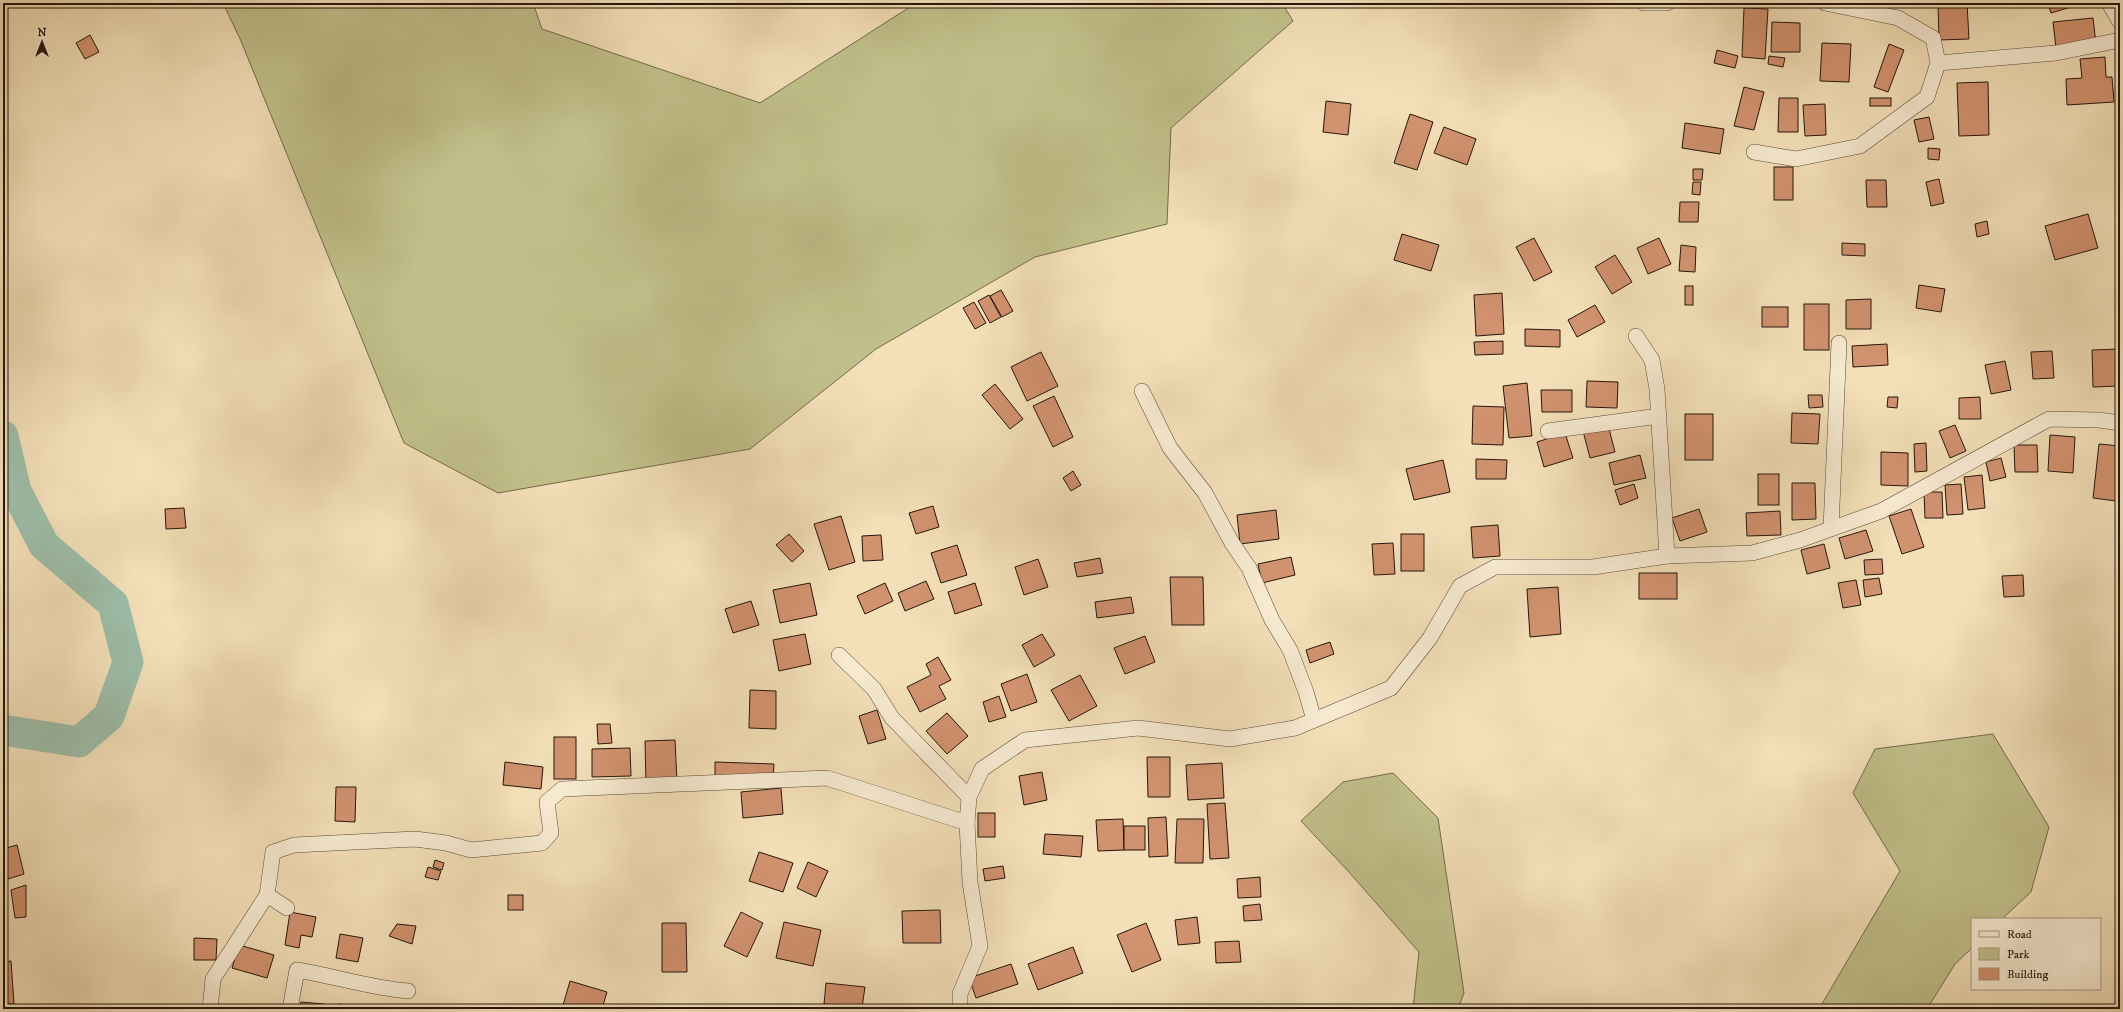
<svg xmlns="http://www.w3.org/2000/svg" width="2123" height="1012" viewBox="0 0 2123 1012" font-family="'IM FELL DW Pica',serif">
<rect width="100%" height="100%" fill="#f3dfb8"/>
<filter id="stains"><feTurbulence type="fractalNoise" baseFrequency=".005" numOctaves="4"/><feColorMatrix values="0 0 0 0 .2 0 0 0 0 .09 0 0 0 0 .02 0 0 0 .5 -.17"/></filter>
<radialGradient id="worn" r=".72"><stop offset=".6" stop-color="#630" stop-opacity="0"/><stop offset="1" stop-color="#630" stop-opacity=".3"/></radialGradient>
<g fill="#c1c08a" stroke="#736b4b">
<polygon points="223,3 533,3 542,29 760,103 916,3 1282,3 1293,21 1171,128 1167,224 1035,257 876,349 750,449 498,493 404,443 241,41"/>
<polygon points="1993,734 2049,827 2031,892 2002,919 1972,919 1972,948 1955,964 1927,1009 1819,1009 1900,871 1853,793 1875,749"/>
<polygon points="1393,773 1438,818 1464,993 1458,1009 1413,1009 1419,952 1349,872 1301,821 1343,782"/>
</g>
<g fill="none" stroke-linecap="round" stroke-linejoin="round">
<polyline stroke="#9dbda8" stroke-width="31" points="3,436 16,491 44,545 113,604 128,662 109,716 79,742 3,730"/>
</g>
<g fill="#d1926f" stroke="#25160c">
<polygon points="1938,3 1967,3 1969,39 1939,40"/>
<polygon points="2048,3 2081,3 2081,4 2051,13"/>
<polygon points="1744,8 1768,9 1765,59 1742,57"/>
<polygon points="2093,18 2096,44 2056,48 2053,22"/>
<polygon points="1772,22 1800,23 1800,52 1771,52"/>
<polygon points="90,35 99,52 85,59 76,43"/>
<polygon points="1822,43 1851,44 1849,82 1820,81"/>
<polygon points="1889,44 1904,50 1888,92 1874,87"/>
<polygon points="1717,50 1738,56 1735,68 1714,63"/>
<polygon points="1769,56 1785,58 1783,67 1768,64"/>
<polygon points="2105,57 2106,77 2112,77 2114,102 2067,105 2066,79 2082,78 2080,59"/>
<polygon points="1988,82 1989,135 1959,136 1957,83"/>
<polygon points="1744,87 1764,92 1754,130 1734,126"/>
<polygon points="1779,98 1798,98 1798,132 1778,132"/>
<rect x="1870" y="98" width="21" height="8"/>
<polygon points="1326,101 1351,104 1348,135 1323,132"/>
<polygon points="1825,104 1826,135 1805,136 1803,105"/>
<polygon points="1410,114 1433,122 1417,170 1394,163"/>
<polygon points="1929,117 1934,139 1919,142 1914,120"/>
<polygon points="1685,123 1724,129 1720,154 1682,148"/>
<polygon points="1444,127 1476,139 1467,165 1434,153"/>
<polygon points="1928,148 1940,149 1939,160 1928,159"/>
<rect x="1774" y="167" width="19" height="33"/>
<polygon points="1693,169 1703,169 1702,180 1693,180"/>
<polygon points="1939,179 1944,203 1931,206 1926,182"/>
<polygon points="1866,180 1886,180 1887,207 1867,207"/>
<polygon points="1693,182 1701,182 1700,195 1692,194"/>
<polygon points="1680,202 1699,202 1698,222 1679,222"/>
<polygon points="2088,214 2098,248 2055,260 2045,226"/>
<polygon points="1987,221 1989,234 1977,237 1975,224"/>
<polygon points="1402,234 1439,245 1431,271 1394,260"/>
<polygon points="1534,238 1552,272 1534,281 1516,247"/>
<polygon points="1659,238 1671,264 1648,274 1637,248"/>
<polygon points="1842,243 1865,244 1865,256 1842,255"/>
<polygon points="1681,245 1696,247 1695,272 1679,271"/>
<polygon points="1615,255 1632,282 1612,294 1595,267"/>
<polygon points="1919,285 1945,289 1941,312 1916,308"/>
<rect x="1685" y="286" width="8" height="19"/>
<polygon points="1001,290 1013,311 1002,317 990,296"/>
<polygon points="1502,293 1504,334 1476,336 1474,295"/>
<polygon points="989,295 1001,317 990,323 978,301"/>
<polygon points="1871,299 1871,329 1846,329 1846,300"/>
<polygon points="974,302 986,323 975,329 963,308"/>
<rect x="1804" y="304" width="25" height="46"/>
<polygon points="1595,305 1605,322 1577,337 1568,320"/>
<rect x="1762" y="307" width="26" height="20"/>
<polygon points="1525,329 1560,330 1560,347 1525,346"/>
<polygon points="1503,341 1503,354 1475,355 1474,342"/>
<polygon points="1887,344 1888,365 1853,367 1852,346"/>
<polygon points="2120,349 2120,386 2093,387 2092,350"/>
<polygon points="2052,351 2054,378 2033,379 2031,352"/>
<polygon points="1041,352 1058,386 1027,401 1011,367"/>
<polygon points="2005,361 2011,390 1991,394 1985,365"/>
<polygon points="1587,381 1618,382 1617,408 1586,407"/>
<polygon points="1527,383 1532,436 1509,438 1503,386"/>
<polygon points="995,384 1023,419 1010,429 982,395"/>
<polygon points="1541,390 1572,390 1572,412 1542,412"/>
<polygon points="1808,395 1822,395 1823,407 1809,408"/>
<polygon points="1054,396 1073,437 1053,447 1033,406"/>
<polygon points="1888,397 1898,397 1897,408 1887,407"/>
<polygon points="1980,397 1981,419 1959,419 1959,398"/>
<polygon points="1473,406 1504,407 1503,445 1472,444"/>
<polygon points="1792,413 1820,414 1818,444 1791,443"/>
<rect x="1685" y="414" width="28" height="46"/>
<polygon points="1608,425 1615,452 1590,458 1583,431"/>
<polygon points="1955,425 1966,451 1950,458 1939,431"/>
<polygon points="1565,433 1573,458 1544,467 1537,442"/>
<polygon points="2050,435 2075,437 2073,473 2048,471"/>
<polygon points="1926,443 1927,471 1915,472 1914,444"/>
<polygon points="2099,444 2120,446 2116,501 2093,498"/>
<polygon points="2014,445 2037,445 2038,472 2015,472"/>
<polygon points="1881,452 1908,453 1908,486 1881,485"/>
<polygon points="1640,455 1646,478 1614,485 1609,463"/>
<polygon points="2001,458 2006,477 1990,481 1986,462"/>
<polygon points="1476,459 1507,460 1506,479 1476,479"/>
<polygon points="1443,460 1450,492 1414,500 1406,469"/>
<polygon points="1073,471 1081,485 1071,491 1063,478"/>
<rect x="1758" y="474" width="21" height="31"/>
<polygon points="1982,475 1985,508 1968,510 1964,477"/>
<polygon points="1792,483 1815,483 1816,519 1792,520"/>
<polygon points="1634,484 1638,498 1620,505 1615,490"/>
<polygon points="1961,484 1963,514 1947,515 1945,485"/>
<polygon points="1924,492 1942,492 1943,518 1925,518"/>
<polygon points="933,506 939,527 916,534 909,513"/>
<polygon points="184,508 186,528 166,529 165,509"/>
<polygon points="1699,509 1707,532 1680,541 1672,518"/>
<polygon points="1911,509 1924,547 1902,554 1889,516"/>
<polygon points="1276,510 1279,539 1240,544 1237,515"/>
<polygon points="1780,511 1781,535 1747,536 1746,513"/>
<polygon points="841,516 855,562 829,570 814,524"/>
<polygon points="1498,525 1500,556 1473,558 1471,527"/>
<polygon points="1866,530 1873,551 1845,559 1839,538"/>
<polygon points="789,534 804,551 792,562 776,545"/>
<rect x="1401" y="534" width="23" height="37"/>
<polygon points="881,535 883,560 863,561 862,536"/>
<polygon points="1393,543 1395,574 1374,575 1372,544"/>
<polygon points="1824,544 1830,568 1807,574 1801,550"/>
<polygon points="957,545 967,575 941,583 931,553"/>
<polygon points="1291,557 1295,575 1262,583 1258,564"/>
<polygon points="1100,558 1103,573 1077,577 1074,563"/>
<polygon points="1038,559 1048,587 1024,595 1015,567"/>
<polygon points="1882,559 1883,574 1865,575 1864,560"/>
<rect x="1639" y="573" width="38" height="26"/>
<polygon points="2023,575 2024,596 2004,597 2002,576"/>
<polygon points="1170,577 1203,577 1204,625 1172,625"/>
<polygon points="1879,578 1882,594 1865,597 1863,580"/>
<polygon points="1856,580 1861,605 1843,608 1838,583"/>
<polygon points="926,581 934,599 905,611 898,593"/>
<polygon points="810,583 817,615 780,623 773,590"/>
<polygon points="885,583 893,601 865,614 857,596"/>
<polygon points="975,583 982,605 955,614 948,592"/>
<polygon points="1558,587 1561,634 1530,637 1527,589"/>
<polygon points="1131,597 1134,613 1097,618 1095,602"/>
<polygon points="751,601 759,625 733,633 725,609"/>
<polygon points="805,634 811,664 779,671 773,640"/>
<polygon points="1042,634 1055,655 1034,667 1022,645"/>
<polygon points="1145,636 1155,662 1125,674 1114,648"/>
<polygon points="1330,642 1334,654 1310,663 1306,650"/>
<polygon points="938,657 951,680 939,686 946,699 920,712 907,687 931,675 926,664"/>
<polygon points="1027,674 1037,702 1011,711 1001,684"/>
<polygon points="1080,675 1097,706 1069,721 1051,690"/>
<polygon points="750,690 776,691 776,729 749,728"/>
<polygon points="999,696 1006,717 989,722 983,702"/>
<polygon points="877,710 886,739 868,744 859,716"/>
<polygon points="947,713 968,736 947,754 926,731"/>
<polygon points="597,724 610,724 612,743 598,744"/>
<rect x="554" y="737" width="22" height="42"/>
<polygon points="675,740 677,782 646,783 645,741"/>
<polygon points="630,748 631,776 592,777 592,749"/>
<polygon points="1147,757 1170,757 1170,797 1148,797"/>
<polygon points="505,762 543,767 541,789 503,785"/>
<polygon points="715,762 774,764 773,779 715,778"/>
<polygon points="1222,763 1224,798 1188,800 1186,765"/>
<polygon points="1042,772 1047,800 1024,805 1019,776"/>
<polygon points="336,787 356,787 355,822 335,821"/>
<polygon points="781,788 783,814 743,818 741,792"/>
<polygon points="1225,803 1229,858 1210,859 1207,804"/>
<rect x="978" y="813" width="17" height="24"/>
<polygon points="1166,817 1168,856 1149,857 1148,818"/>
<polygon points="1123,819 1124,850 1098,851 1096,820"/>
<polygon points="1177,819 1204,819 1203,863 1175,863"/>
<rect x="1124" y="826" width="21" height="24"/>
<polygon points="1045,834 1083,836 1081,857 1043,854"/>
<polygon points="17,845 24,874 5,880 3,849"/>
<polygon points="759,852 793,863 783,892 749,881"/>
<polygon points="435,860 444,863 442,870 433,867"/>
<polygon points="808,862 828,871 816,897 797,888"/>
<polygon points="1003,866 1005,878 985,881 983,869"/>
<polygon points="428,867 441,871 438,880 425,877"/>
<polygon points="1260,877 1261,897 1238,898 1237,879"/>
<polygon points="26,885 26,917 15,918 11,890"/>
<rect x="508" y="895" width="15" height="15"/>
<polygon points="1260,904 1262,920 1244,921 1243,906"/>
<polygon points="940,910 941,943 903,943 902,911"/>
<polygon points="290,912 316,917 312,937 301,935 299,948 285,945"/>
<polygon points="741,912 763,923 747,957 724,946"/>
<polygon points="1197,917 1200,943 1178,945 1175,920"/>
<polygon points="784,922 821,930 813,966 776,958"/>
<polygon points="662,923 686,923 687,972 662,972"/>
<polygon points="1146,923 1161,960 1132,972 1117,935"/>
<polygon points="397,924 416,926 412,944 389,936"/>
<polygon points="340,934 363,938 358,962 336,958"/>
<polygon points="194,938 217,939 216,960 194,960"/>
<polygon points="1239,941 1241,962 1216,963 1215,942"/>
<polygon points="239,945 274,955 267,978 232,968"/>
<polygon points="1073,947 1083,973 1038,990 1028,964"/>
<polygon points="11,961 14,1004 3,1004 3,962"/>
<polygon points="1011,964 1018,984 976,998 969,978"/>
<polygon points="570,981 607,992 602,1009 562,1009"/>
<polygon points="826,983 865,987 862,1008 824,1004"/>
<polygon points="301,1002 324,1004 324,1009 300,1009"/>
<polygon points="338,1004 359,1006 358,1009 336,1009"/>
</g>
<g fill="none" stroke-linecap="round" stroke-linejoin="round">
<g stroke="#584837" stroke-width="16">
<g id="street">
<polyline points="1644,3 1667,3"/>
<polyline points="2109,3 2120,22"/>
<polyline points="1938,63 2056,53 2120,40"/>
<polyline points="1754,152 1796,159 1860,146 1927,97 1938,63 1933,38 1898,18 1825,3"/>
<polyline points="1636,336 1652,360 1657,389 1667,556"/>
<polyline points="1142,391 1170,448 1205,493 1232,543 1249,568 1272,620 1290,650 1306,692 1314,720"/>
<polyline points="1548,431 1659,416"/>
<polyline points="1831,528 1839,343"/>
<polyline points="839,655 874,689 892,718 969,797"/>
<polyline points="287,908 267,895 273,852 294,845 415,839 446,843 471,850 542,843 551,833 547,802 562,789 827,778 967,823"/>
<polyline points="210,1009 213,979 267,895"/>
<path d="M290 1009 297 970C334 976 370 988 408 991"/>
<polyline points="960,1009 960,994 980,946 970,882 967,823 969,797 982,769 1025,740 1138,728 1230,739 1295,728 1391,688 1430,638 1460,586 1495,567 1593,567 1667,556 1752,553 1800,540 1881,511 2049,419 2099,420 2120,423"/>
</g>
</g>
<use href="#street" stroke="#f7ead1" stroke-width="15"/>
</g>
<rect width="2123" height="1012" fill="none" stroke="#f3dfb8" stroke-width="16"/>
<rect x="4" y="4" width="2115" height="1004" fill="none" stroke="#25160c" stroke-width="2"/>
<rect x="8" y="8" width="2107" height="996" fill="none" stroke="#25160c"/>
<rect x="1971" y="918" width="130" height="72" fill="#f7ead1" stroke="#a39582"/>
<rect x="1979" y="931" width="20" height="6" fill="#f7ead1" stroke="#a39582"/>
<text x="2007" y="938" font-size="12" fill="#25160c">Road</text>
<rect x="1979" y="948" width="20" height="12" fill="#c1c08a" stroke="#a39582"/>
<text x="2007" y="958" font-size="12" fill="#25160c">Park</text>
<rect x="1979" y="968" width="20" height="12" fill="#d1926f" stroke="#a39582"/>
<text x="2007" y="978" font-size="12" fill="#25160c">Building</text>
<g transform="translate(42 42)" stroke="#f7ead1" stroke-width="3" paint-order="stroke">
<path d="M0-3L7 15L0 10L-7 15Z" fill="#25160c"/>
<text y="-6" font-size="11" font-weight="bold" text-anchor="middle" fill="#25160c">N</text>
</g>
<rect width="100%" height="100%" filter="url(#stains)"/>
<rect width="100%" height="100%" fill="url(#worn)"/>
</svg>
